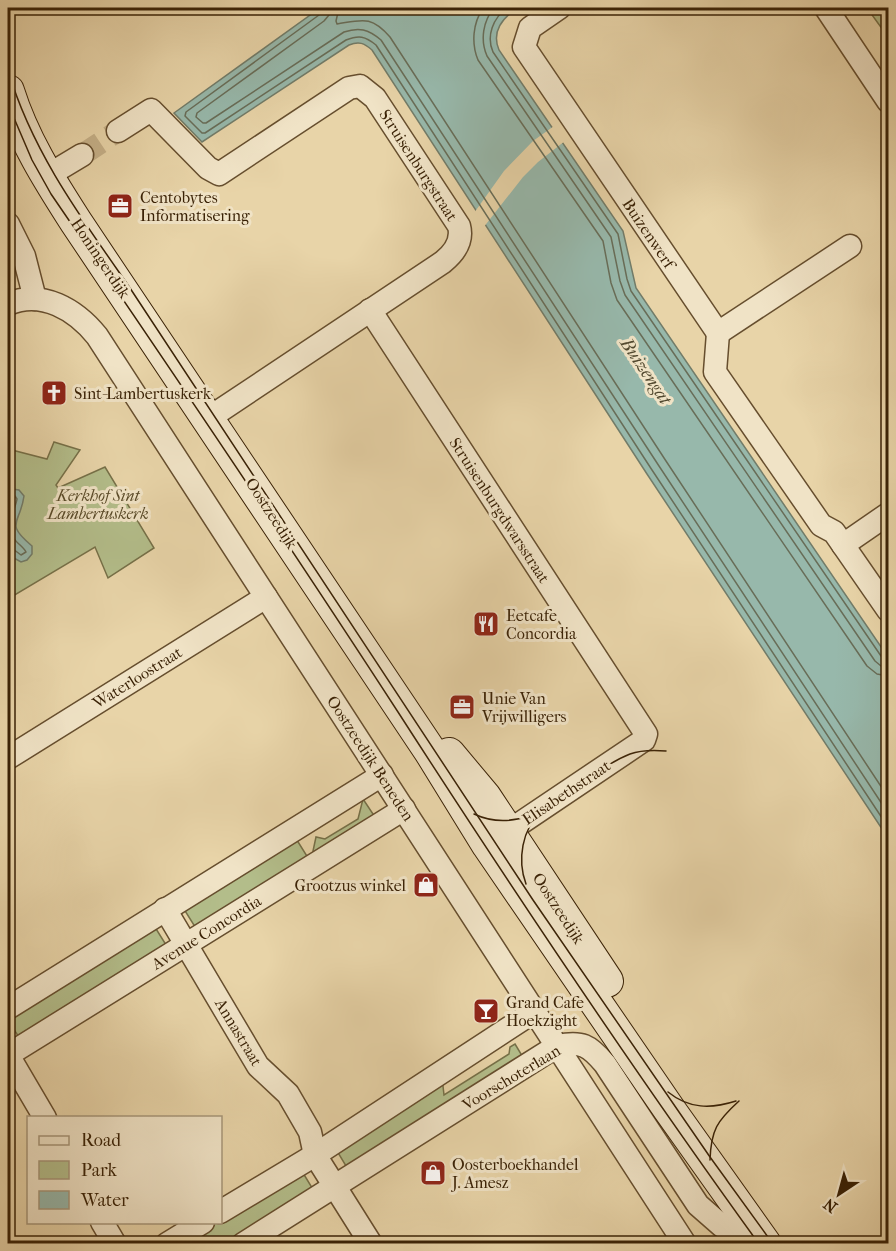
<svg xmlns="http://www.w3.org/2000/svg" width="896" height="1251" viewBox="0 0 896 1251" font-family="'IM FELL French Canon',serif">
<rect width="100%" height="100%" fill="#e8d4a8"/>
<filter id="stains"><feTurbulence type="fractalNoise" baseFrequency=".00333" numOctaves="4"/><feColorMatrix values="0 0 0 0 .2 0 0 0 0 .09 0 0 0 0 .02 0 0 0 .5 -.17"/></filter>
<radialGradient id="worn" r=".72"><stop offset=".6" stop-color="#630" stop-opacity="0"/><stop offset="1" stop-color="#630" stop-opacity=".3"/></radialGradient>
<g fill="#b3bd8a" stroke="#767048" stroke-width="1.5">
<polygon points="867,8 888,8 888,37"/>
<polygon points="54,442 80,450 56,485 58,488 105,467 154,548 108,578 95,547 8,599 8,449 47,459"/>
<polygon points="363,799 377,820 316,857 313,851 316,837 325,839 358,819"/>
<polygon points="295,837 310,861 197,930 182,906"/>
<polygon points="153,924 168,948 20,1039 8,1020 8,1014"/>
<polygon points="515,1044 524,1059 349,1171 334,1146 442,1077 444,1095 509,1054 510,1047"/>
<polygon points="300,1168 314,1191 228,1243 178,1244 212,1223 220,1222"/>
</g>
<g fill="#97b8ab" stroke="#727c69" stroke-width="1.5">
<path d="M320 8H517C503 18 491 31 499 50L623 231 636 288 888 657V838L647 474 372 50C364 43 359 41 349 45L202 142 174 113Z"/>
<path d="M12 489 19 490 24 496C20 525 4 522 32 546V554L27 560 21 562 12 557 8 550V492Z"/>
</g>
<polygon fill="#e8d4a8" points="554,126 565,141 538,162 523,177 483,228 474,213 504,171 533,141"/>
<g fill="none" stroke-linecap="round" stroke-linejoin="round">
<g stroke="#686d58" stroke-width="1.5">
<path d="M322 8 319 15 186 112 185 116 202 133H205L346 40C359 35 365 36 376 45L652 470 888 827"/>
<path d="M330 8 329 15 324 21 197 113 196 117 203 123H206L344 32C359 27 368 29 381 40L659 466 888 813"/>
<path d="M339 8 336 21 337 24C362 20 371 15 390 37L666 461 888 797"/>
<path d="M483 8C473 23 471 43 478 60L603 241 611 283 617 300 867 666 877 674 888 676"/>
<path d="M494 8C483 21 480 40 487 56L611 237 620 281 625 295 875 661 881 666 888 667"/>
<path d="M507 8C493 18 486 36 493 52L618 234 627 279 631 291 881 656 888 659"/>
<path d="M8 497 15 496 17 499C15 512 4 523 13 537 16 543 23 546 26 552L21 555 13 549 8 548"/>
</g>
<polyline stroke="#c5b088" stroke-width="22" stroke-dasharray="22 11" stroke-linecap="butt" points="82,155 118,131"/>
<g stroke="#664e2e" stroke-width="25">
<g id="street">
<polyline points="559,8 530,28 524,47 718,333 850,246"/>
<polyline points="826,8 888,101"/>
<path d="M118 131 151 110 208 168 219 174 349 88 360 86 375 98 459 226C463 241 454 253 443 262L209 418"/>
<polyline points="47,176 82,155"/>
<polyline points="8,224 24,256 35,299"/>
<path d="M8 304C42 289 76 310 97 336L685 1244"/>
<polyline points="370,310 646,734 644,740 497,839"/>
<polyline points="718,333 715,372 821,525 834,532 888,610"/>
<polyline points="843,545 888,514"/>
<polyline points="8,758 266,597"/>
<polyline points="165,909 258,1066 288,1094 310,1132 315,1155 371,1244"/>
<polyline points="8,1008 382,775"/>
<polyline points="8,1055 404,809"/>
<polyline points="8,1055 45,1118"/>
<polyline points="220,1212 315,1155 535,1011"/>
<polyline points="102,1222 115,1244"/>
<polyline points="167,1244 203,1222"/>
<path d="M243 1244 557 1046C582 1041 589 1045 605 1064L698 1205 722 1226 757 1244"/>
</g>
</g>
<g stroke="#3a2206" stroke-width="34">
<g id="secondary">
<path d="M8 91C23 139 49 180 76 222L430 751 488 845 669 1109 765 1244"/>
<polyline points="449,754 485,797 607,981"/>
</g>
</g>
<use href="#street" stroke="#f0e3c6" stroke-width="22"/>
<use href="#secondary" stroke="#f0e3c6" stroke-width="32"/>
<g stroke="#3a2206" stroke-width="1.5">
<path d="M8 70C31 149 79 215 126 282L533 900 710 1157 773 1244"/>
<path d="M8 104 32 160 51 194C168 365 285 538 398 712 514 892 633 1070 759 1244"/>
<path d="M474 814C534 842 579 774 630 754 641 750 654 750 666 751"/>
<path d="M526 884C517 860 522 829 541 812"/>
<path d="M668 1092C689 1109 711 1109 736 1101"/>
<path d="M710 1160C711 1130 717 1121 739 1101"/>
</g>
</g>
<defs>
<g id="office-square" transform="scale(1.35)"><rect x="-9" y="-9" width="18" height="18" rx="4" fill="#8f2418" stroke="#f0e3c6"/><path d="M-6-3h4V-5.5h4V-3h4V5H-6ZM-1-4.5V-3h2v-1.5ZM-6 0V1H6V0Z" fill="#fff"/></g>
<g id="church-square" transform="scale(1.35)"><rect x="-9" y="-9" width="18" height="18" rx="4" fill="#8f2418" stroke="#f0e3c6"/><path d="M-1.2-6h2.4v3.5h3.3v2.4h-3.3V6h-2.4V-.1h-3.3v-2.4h3.3Z" fill="#fff"/></g>
<g id="restaurant-square" transform="scale(1.35)"><rect x="-9" y="-9" width="18" height="18" rx="4" fill="#8f2418" stroke="#f0e3c6"/><path d="M-5-6h1v4h1v-4h1v4h1v-4h1v5L-1.5 .5V6h-2V.5L-5-1ZM5-6V6H3V1.5H1.5Q1.5-4 5-6Z" fill="#fff"/></g>
<g id="shop-square" transform="scale(1.35)"><rect x="-9" y="-9" width="18" height="18" rx="4" fill="#8f2418" stroke="#f0e3c6"/><path d="M-5-2.5h2.3a2.7 3.5 0 0 1 5.4 0H5L5.5 6h-11ZM-1.5-2.5h3a1.5 2.3 0 0 0-3 0Z" fill="#fff"/></g>
<g id="bar-square" transform="scale(1.35)"><rect x="-9" y="-9" width="18" height="18" rx="4" fill="#8f2418" stroke="#f0e3c6"/><path d="M-6-5H6L.8 .8V4.5H3.5V6h-7V4.5H-.8V.8Z" fill="#fff"/></g>
</defs>
<g fill-rule="evenodd">
<use href="#office-square" x="120" y="206"/>
<use href="#church-square" x="54" y="393"/>
<use href="#restaurant-square" x="486" y="624"/>
<use href="#office-square" x="462" y="707"/>
<use href="#shop-square" x="426" y="885"/>
<use href="#bar-square" x="486" y="1011"/>
<use href="#shop-square" x="433" y="1173"/>
</g>
<g text-anchor="middle" stroke-width="6" stroke-linejoin="round" paint-order="stroke">
<g font-size="16" fill="#3a2206" stroke="#f0e3c6">
<text transform="translate(419 165) rotate(57)" y="6">Struisenburgstraat</text>
<text transform="translate(649 233) rotate(56)" y="6">Buizenwerf</text>
<text transform="translate(101 258) rotate(56)" y="6">Honingerdijk</text>
<text transform="translate(500 510) rotate(57)" y="6">Struisenburgdwarsstraat</text>
<text transform="translate(272 513) rotate(57)" y="6">Oostzeedijk</text>
<text transform="translate(137 677) rotate(-32)" y="6">Waterloostraat</text>
<text transform="translate(371 758) rotate(57)" y="6">Oostzeedijk Beneden</text>
<text transform="translate(566 792) rotate(-34)" y="6">Elisabethstraat</text>
<text transform="translate(559 908) rotate(57)" y="6">Oostzeedijk</text>
<text transform="translate(206 932) rotate(-32)" y="6">Avenue Concordia</text>
<text transform="translate(239 1032) rotate(59)" y="6">Annastraat</text>
<text transform="translate(511 1077) rotate(-31)" y="6">Voorschoterlaan</text>
</g>
<g font-size="16" fill="#3a2206" stroke="#f0e3c6" text-anchor="start">
<text x="140" y="203">Centobytes<tspan x="140" dy="18">Informatisering</tspan></text>
<text x="74" y="399">Sint-Lambertuskerk</text>
<text x="506" y="621">Eetcafe<tspan x="506" dy="18">Concordia</tspan></text>
<text x="482" y="704">Unie Van<tspan x="482" dy="18">Vrijwilligers</tspan></text>
<text x="406" y="891" text-anchor="end">Grootzus winkel</text>
<text x="506" y="1008">Grand Cafe<tspan x="506" dy="18">Hoekzight</tspan></text>
<text x="452" y="1170">Oosterboekhandel<tspan x="452" dy="18">J. Amesz</tspan></text>
</g>
<g font-size="16" font-style="italic" fill="#584927" stroke="#f0e3c6">
<text x="98" y="501">Kerkhof Sint<tspan x="98" dy="18">Lambertuskerk</tspan></text>
</g>
<g font-size="18" font-style="italic" fill="#51482f" stroke="#f0e3c6">
<text transform="translate(646 371) rotate(56)" y="6">Buizengat</text>
</g>
</g>
<rect width="896" height="1251" fill="none" stroke="#e8d4a8" stroke-width="30"/>
<rect x="9" y="9" width="878" height="1233" fill="none" stroke="#3a2206" stroke-width="3"/>
<rect x="15" y="15" width="866" height="1221" fill="none" stroke="#3a2206" stroke-width="1.5"/>
<rect x="27" y="1116" width="195" height="108" fill="#f0e3c6" stroke="#a79679" stroke-width="1.5"/>
<rect x="39" y="1136" width="30" height="9" fill="#f0e3c6" stroke="#a79679" stroke-width="1.5"/>
<text x="81" y="1146" font-size="18" fill="#3a2206">Road</text>
<rect x="39" y="1161" width="30" height="18" fill="#b3bd8a" stroke="#a79679" stroke-width="1.5"/>
<text x="81" y="1176" font-size="18" fill="#3a2206">Park</text>
<rect x="39" y="1191" width="30" height="18" fill="#97b8ab" stroke="#a79679" stroke-width="1.5"/>
<text x="81" y="1206" font-size="18" fill="#3a2206">Water</text>
<g transform="translate(839 1194) rotate(216)" stroke="#f0e3c6" stroke-width="4.5" paint-order="stroke">
<path d="M0-4.5L10 22L0 15L-10 22Z" fill="#3a2206"/>
<text y="-9" font-size="16" font-weight="bold" text-anchor="middle" fill="#3a2206">N</text>
</g>
<rect width="100%" height="100%" filter="url(#stains)"/>
<rect width="100%" height="100%" fill="url(#worn)"/>
</svg>
